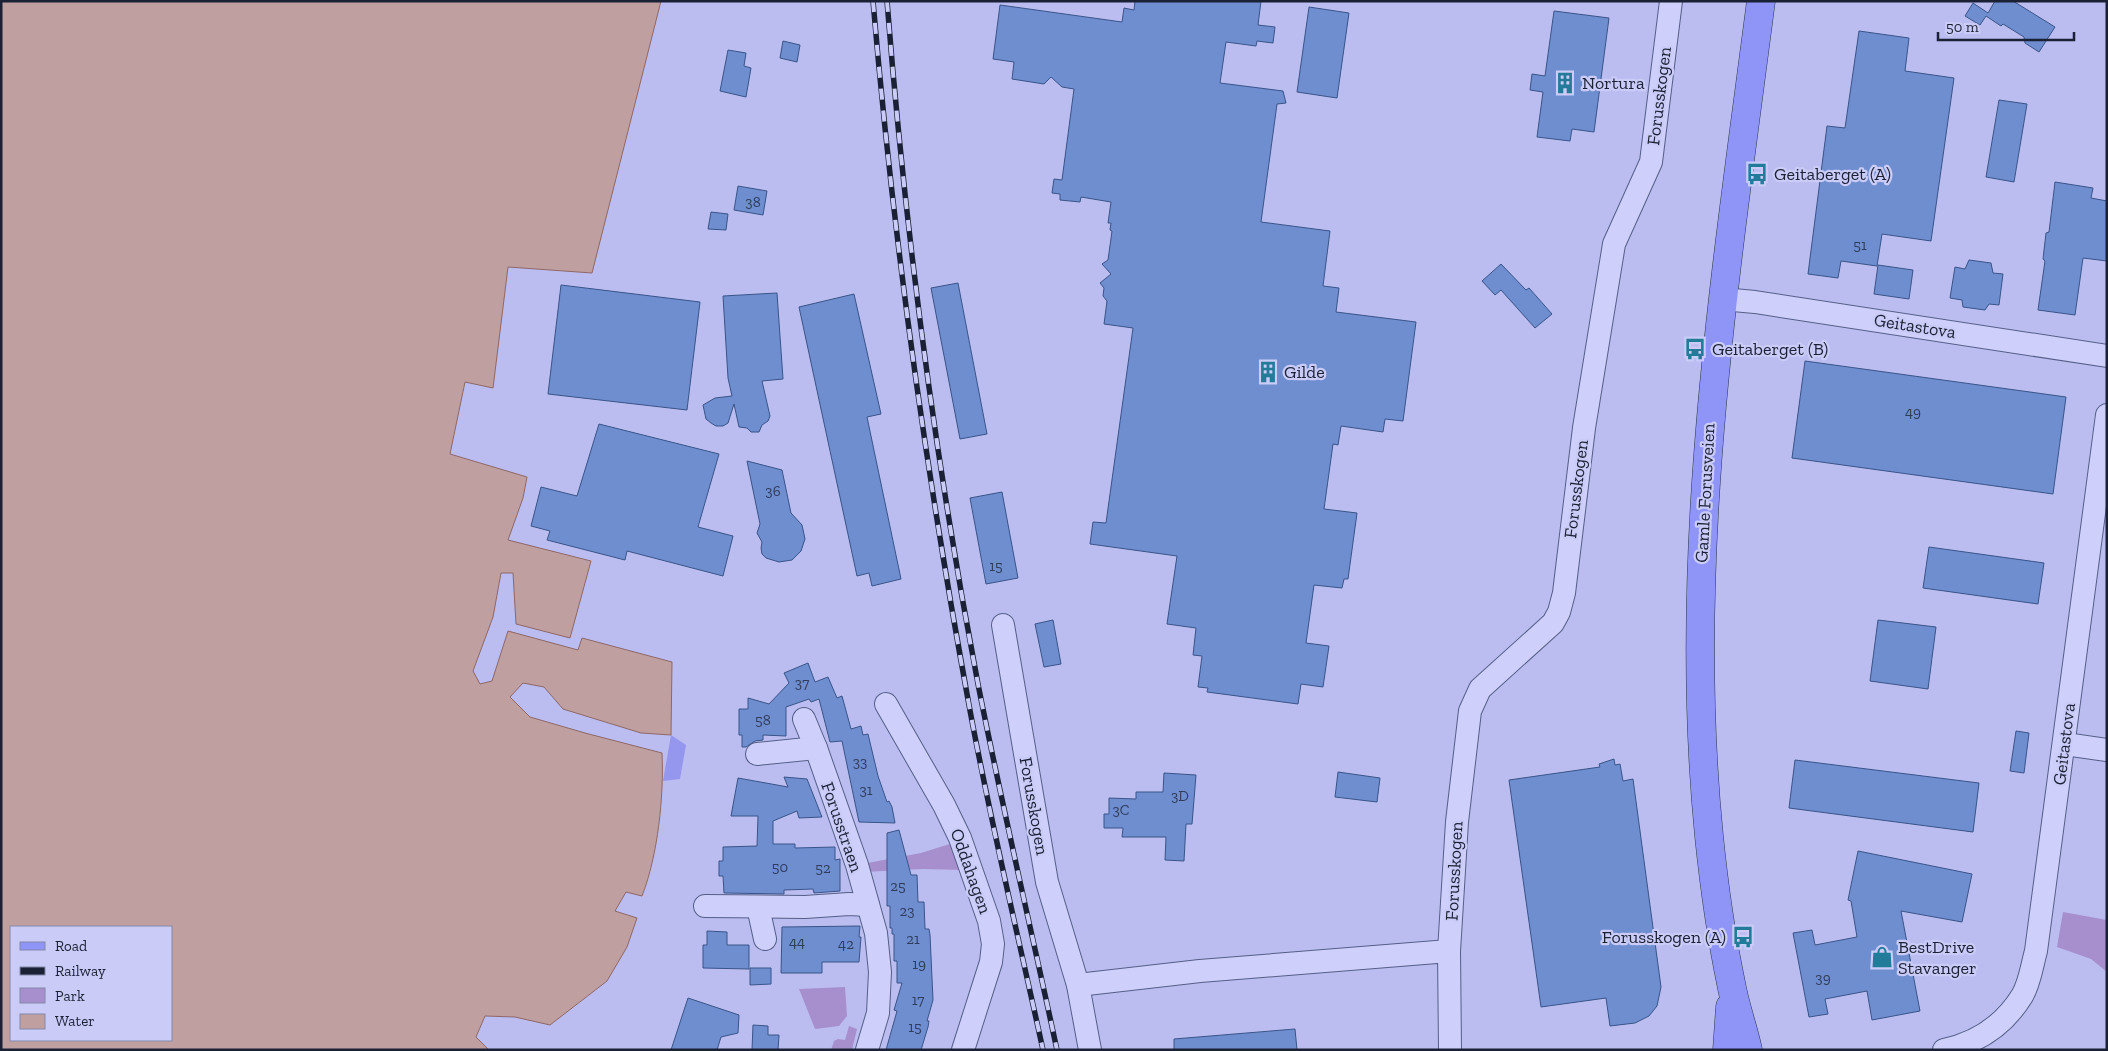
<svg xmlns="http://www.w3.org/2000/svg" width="2108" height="1051" viewBox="0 0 2108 1051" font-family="'Zilla Slab',serif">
<rect width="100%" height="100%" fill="#bbbdf0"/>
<g fill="#a78fce">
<polygon points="953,843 965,870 923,869 864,872 862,864 921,853"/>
<polygon points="2063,912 2107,920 2107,972 2091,959 2057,947"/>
<polygon points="845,987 847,1016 839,1026 815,1029 799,989"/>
<polygon points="849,1026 857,1029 852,1050 831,1050 834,1041 838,1039 845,1040"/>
</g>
<polygon fill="#9596ee" points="671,735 686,745 680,779 663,781"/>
<path fill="#c09fa0" stroke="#8e6767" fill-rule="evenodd" d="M1 1H661L592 273 508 267 493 388 465 382 450 454 527 477 523 498 508 540 591 561 570 638 516 624 513 573H501L493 617 473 671 480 684 492 681 508 631 578 650 582 638 672 662 671 735 641 733 563 709 544 687 523 683 510 697 530 717 585 733 662 753C664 796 658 855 642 896L626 892 615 911 637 918 627 947 607 981 550 1025 515 1017 485 1016 476 1037 489 1050H1ZM11 927H171V1040H11Z"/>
<g fill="#6e8ed0" stroke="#395488">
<polygon points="1135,1 1261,1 1258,25 1275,27 1273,43 1257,41 1256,46 1226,42 1220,83 1283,91 1286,103 1277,104 1261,222 1330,231 1323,286 1339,288 1336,312 1416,322 1403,421 1385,419 1383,432 1341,426 1338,445 1333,444 1324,509 1357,513 1348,579 1344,579 1342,588 1314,585 1306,643 1329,646 1323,687 1301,684 1298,704 1207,692 1208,688 1198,687 1202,656 1193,655 1196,628 1167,624 1177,556 1090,544 1093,522 1106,523 1133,328 1104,324 1107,301 1103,296 1104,288 1100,283 1111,274 1102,264 1108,260 1112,231 1110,230 1111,223 1108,223 1111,202 1081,197 1080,202 1060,200 1060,194 1052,193 1054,179 1062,180 1074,89 1062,87 1051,77 1044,84 1012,79 1014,62 993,59 1000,5 1122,22 1124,8 1134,10"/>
<polygon points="1995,1 2013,1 2055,27 2039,52 2025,43 2024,37 2003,24 2001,26 1986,16 1980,25 1965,16 1973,3 1988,13"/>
<polygon points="1309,7 1349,13 1337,98 1297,92"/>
<polygon points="1554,11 1609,18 1594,132 1572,129 1570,141 1537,137 1543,92 1530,90 1532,74 1545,76"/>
<polygon points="1859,31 1909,38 1905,71 1954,78 1931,241 1882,234 1877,266 1841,261 1838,278 1808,274 1827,126 1845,128"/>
<polygon points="783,41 800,45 797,62 780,58"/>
<polygon points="728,50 746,53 744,66 751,68 746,97 720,91"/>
<polygon points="1999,100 2027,104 2014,182 1986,177"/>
<polygon points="2055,182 2093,188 2091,198 2107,201 2107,261 2083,258 2075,315 2038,310 2045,261 2043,259 2046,233 2049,232"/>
<polygon points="738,186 767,191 763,215 734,210"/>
<polygon points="711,212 728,214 726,230 708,229"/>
<polygon points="1969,260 1991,263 1993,273 2003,274 1999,305 1989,304 1985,310 1963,307 1962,300 1950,298 1955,267 1965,269"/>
<polygon points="1501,264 1526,290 1529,288 1552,314 1535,328 1501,290 1495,295 1482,281"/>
<polygon points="1878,265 1913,270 1909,299 1874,294"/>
<polygon points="958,283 987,434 960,439 931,288"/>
<polygon points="561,285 700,302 687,410 548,394"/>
<polygon points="777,293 783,379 762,381 770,416 768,421 762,425 759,432 751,432 747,428 739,427 734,404 728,423 723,426 716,426 711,423 706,419 703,405 715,398 732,396 728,378 723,296"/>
<polygon points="854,294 881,414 867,417 901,579 872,586 869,573 857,576 799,307"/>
<polygon points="1805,361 2066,397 2053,494 1792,458"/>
<polygon points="599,424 719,454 698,527 733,536 723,576 627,551 625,560 547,540 550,531 531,526 541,487 577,496"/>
<polygon points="747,461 782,470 791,513 802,525 805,539 801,551 792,560 779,562 766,558 762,554 761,548 762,542 757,533 760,524"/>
<polygon points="1002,492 1018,578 986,584 970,498"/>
<polygon points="1929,547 2044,563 2038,604 1923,588"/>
<polygon points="1053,620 1061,664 1044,667 1035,624"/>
<polygon points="1878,620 1936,627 1928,689 1870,681"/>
<polygon points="808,663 815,682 828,677 837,698 842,696 851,729 861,726 863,735 868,734 878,776 887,802 889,801 892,807 895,823 859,822 842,741 830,742 819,699 811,702 809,699 786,707 786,736 763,735 763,740 755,741 746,747 742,747 742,735 739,735 739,709 748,709 748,698 769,704 789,683 784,673"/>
<polygon points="2016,731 2029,733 2024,773 2010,771"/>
<polygon points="1614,759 1615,765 1620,764 1623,781 1633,779 1661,987 1657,1006 1649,1016 1635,1023 1610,1026 1606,998 1541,1007 1509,780 1600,767 1599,764"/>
<polygon points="1795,760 1979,783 1973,832 1789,808"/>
<polygon points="1338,772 1380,778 1377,802 1335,797"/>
<polygon points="1164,773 1196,775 1192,824 1186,824 1184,861 1165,860 1166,837 1122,837 1123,828 1104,828 1104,814 1109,814 1109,798 1136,799 1136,792 1163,792"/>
<polygon points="784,777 807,779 822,817 799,818 797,811 773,821 773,844 795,844 795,848 835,847 835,860 840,859 840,891 814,893 813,889 784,890 784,894 724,893 723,876 719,876 719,861 723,861 723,847 757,846 758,816 731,816 738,778 788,787"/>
<polygon points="899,830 911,875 917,875 918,902 924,902 925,929 929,929 930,935 933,1000 927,1021 929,1021 928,1027 921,1050 886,1050 897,1011 894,1010 902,983 897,983 897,961 894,961 894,934 892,934 892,928 890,928 890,906 887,906 887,833"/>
<polygon points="1858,851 1972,874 1962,922 1901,911 1920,1011 1872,1020 1867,991 1825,999 1828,1014 1809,1017 1793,933 1812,930 1815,945 1857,937 1851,901 1848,900"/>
<polygon points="860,926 859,937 861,937 859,962 822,962 822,973 781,973 782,927"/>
<polygon points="707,931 727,932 727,945 749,945 749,969 703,968 703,945 707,945"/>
<polygon points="750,968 771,968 771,984 750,985"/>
<polygon points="688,998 739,1015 738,1033 721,1037 717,1050 671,1050"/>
<polygon points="753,1025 768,1026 768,1035 779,1035 778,1050 752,1050"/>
<polygon points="1295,1029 1297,1050 1174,1050 1174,1039"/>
</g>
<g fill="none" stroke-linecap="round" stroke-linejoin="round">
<g stroke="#545f87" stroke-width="24">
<g id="minor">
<polyline points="1722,299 1755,302 2107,356"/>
<polyline points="1003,625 1047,882 1078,985 1090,1050"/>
<polyline points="886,704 944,805 960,838 989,921 993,944 991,962 963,1050"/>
<polyline points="804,719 816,748 857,865 876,933 880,972 878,1013 867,1050"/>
<polyline points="2065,744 2107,750"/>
<polyline points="757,754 816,748"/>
<polyline points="705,906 805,907 849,904 868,905"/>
<polyline points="758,907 765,939"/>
<polyline points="1449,951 1457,822 1470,711 1480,689 1553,623 1559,612 1564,593 1584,428 1614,244 1651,162 1671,1"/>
<polyline points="1078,985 1200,971 1449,951 1450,1050"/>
<path d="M1944 1050C1977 1043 2004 1025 2022 996 2030 983 2032 965 2036 951L2107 415"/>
</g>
</g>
<g stroke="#293554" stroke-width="29">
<g id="major">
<polyline points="1727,1050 1730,1007"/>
<path d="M1748 1050C1743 1027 1735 1006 1731 983 1721 935 1714 885 1709 836 1681 556 1725 278 1761 1"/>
</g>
</g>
<use href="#minor" stroke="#cecffb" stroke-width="22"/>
<use href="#major" stroke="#8f94f7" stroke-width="28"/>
<g stroke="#1a2135" stroke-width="5.5">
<g id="rail">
<path d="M873 1C893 237 926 472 969 705 990 820 1018 935 1043 1050"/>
<path d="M887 1C905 230 935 459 978 684 1002 806 1031 928 1057 1050"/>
</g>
</g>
<use href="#rail" stroke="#caccf7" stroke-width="4" stroke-dasharray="11" stroke-linecap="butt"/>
</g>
<defs>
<g id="building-bare" transform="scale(1.725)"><path d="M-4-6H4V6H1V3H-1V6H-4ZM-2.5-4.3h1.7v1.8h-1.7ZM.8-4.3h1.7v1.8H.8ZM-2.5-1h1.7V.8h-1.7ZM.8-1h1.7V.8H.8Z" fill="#217b99" stroke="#caccf7" stroke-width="2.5" paint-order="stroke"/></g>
<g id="bus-bare" transform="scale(1.725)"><path d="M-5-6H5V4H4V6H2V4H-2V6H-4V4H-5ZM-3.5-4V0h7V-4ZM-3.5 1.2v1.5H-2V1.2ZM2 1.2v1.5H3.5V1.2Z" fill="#217b99" stroke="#caccf7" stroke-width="2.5" paint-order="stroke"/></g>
<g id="shop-bare" transform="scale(1.725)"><path d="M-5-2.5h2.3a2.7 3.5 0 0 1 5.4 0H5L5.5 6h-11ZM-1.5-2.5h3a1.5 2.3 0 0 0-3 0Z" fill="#217b99" stroke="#caccf7" stroke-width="2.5" paint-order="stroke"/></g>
</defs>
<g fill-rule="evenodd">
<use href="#building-bare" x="1565" y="83"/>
<use href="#bus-bare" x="1757" y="174"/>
<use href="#bus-bare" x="1695" y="349"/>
<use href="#building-bare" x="1268" y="372"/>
<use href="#bus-bare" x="1743" y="937"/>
<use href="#shop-bare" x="1882" y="957"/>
</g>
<g text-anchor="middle" stroke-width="4.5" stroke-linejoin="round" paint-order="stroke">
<g font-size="15" fill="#2f3c5c">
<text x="753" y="207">38</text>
<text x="1860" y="250">51</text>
<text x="1913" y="417">49</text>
<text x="773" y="496">36</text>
<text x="996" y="571">15</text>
<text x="802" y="688">37</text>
<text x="763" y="725">58</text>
<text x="860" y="767">33</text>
<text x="866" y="795">31</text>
<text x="1180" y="801">3D</text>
<text x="1121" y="815">3C</text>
<text x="780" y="872">50</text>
<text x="823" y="873">52</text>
<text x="898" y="891">25</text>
<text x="907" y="916">23</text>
<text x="913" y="944">21</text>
<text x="797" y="947">44</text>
<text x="846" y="949">42</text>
<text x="919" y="969">19</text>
<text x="1823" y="983">39</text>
<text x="918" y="1005">17</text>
<text x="915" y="1032">15</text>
</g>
<g font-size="18" fill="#1a2135" stroke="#caccf7" text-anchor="start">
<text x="1582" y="89">Nortura</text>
<text x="1774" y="180">Geitaberget (A)</text>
<text x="1712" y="355">Geitaberget (B)</text>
<text x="1284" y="378">Gilde</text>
<text x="1726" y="943" text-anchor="end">Forusskogen (A)</text>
<text x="1898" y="953">BestDrive<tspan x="1898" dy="21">Stavanger</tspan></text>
</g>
<g font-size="18" fill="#1a2135" stroke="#caccf7">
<text transform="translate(1659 96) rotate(-83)" y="6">Forusskogen</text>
<text transform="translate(1915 326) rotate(9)" y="6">Geitastova</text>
<text transform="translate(1576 489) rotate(-83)" y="6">Forusskogen</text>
<text transform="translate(1705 493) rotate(-87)" y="6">Gamle Forusveien</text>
<text transform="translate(2064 744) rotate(-83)" y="6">Geitastova</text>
<text transform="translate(1034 806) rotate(80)" y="6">Forusskogen</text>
<text transform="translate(842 827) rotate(71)" y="6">Forusstraen</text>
<text transform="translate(971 871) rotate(70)" y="6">Oddahagen</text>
<text transform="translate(1454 871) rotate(-87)" y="6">Forusskogen</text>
</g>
</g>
<rect width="2108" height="1051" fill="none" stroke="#1a2135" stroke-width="5"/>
<rect x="10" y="926" width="162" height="115" fill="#caccf7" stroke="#8488a9"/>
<rect x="20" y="942" width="25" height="8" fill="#8f94f7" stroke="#8488a9"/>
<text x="55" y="951" font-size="15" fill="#1a2135">Road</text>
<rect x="20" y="967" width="25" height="8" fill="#1a2135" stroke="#8488a9"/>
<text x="55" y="976" font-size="15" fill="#1a2135">Railway</text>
<rect x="20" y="988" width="25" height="15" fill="#a78fce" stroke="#8488a9"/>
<text x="55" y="1001" font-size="15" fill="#1a2135">Park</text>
<rect x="20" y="1014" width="25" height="15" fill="#c09fa0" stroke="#8488a9"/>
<text x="55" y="1026" font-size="15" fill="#1a2135">Water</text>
<path d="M1938 32v8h136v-8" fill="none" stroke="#1a2135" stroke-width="2.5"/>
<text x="1946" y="32" font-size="15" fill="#1a2135" stroke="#caccf7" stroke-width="4" paint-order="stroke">50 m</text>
</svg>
